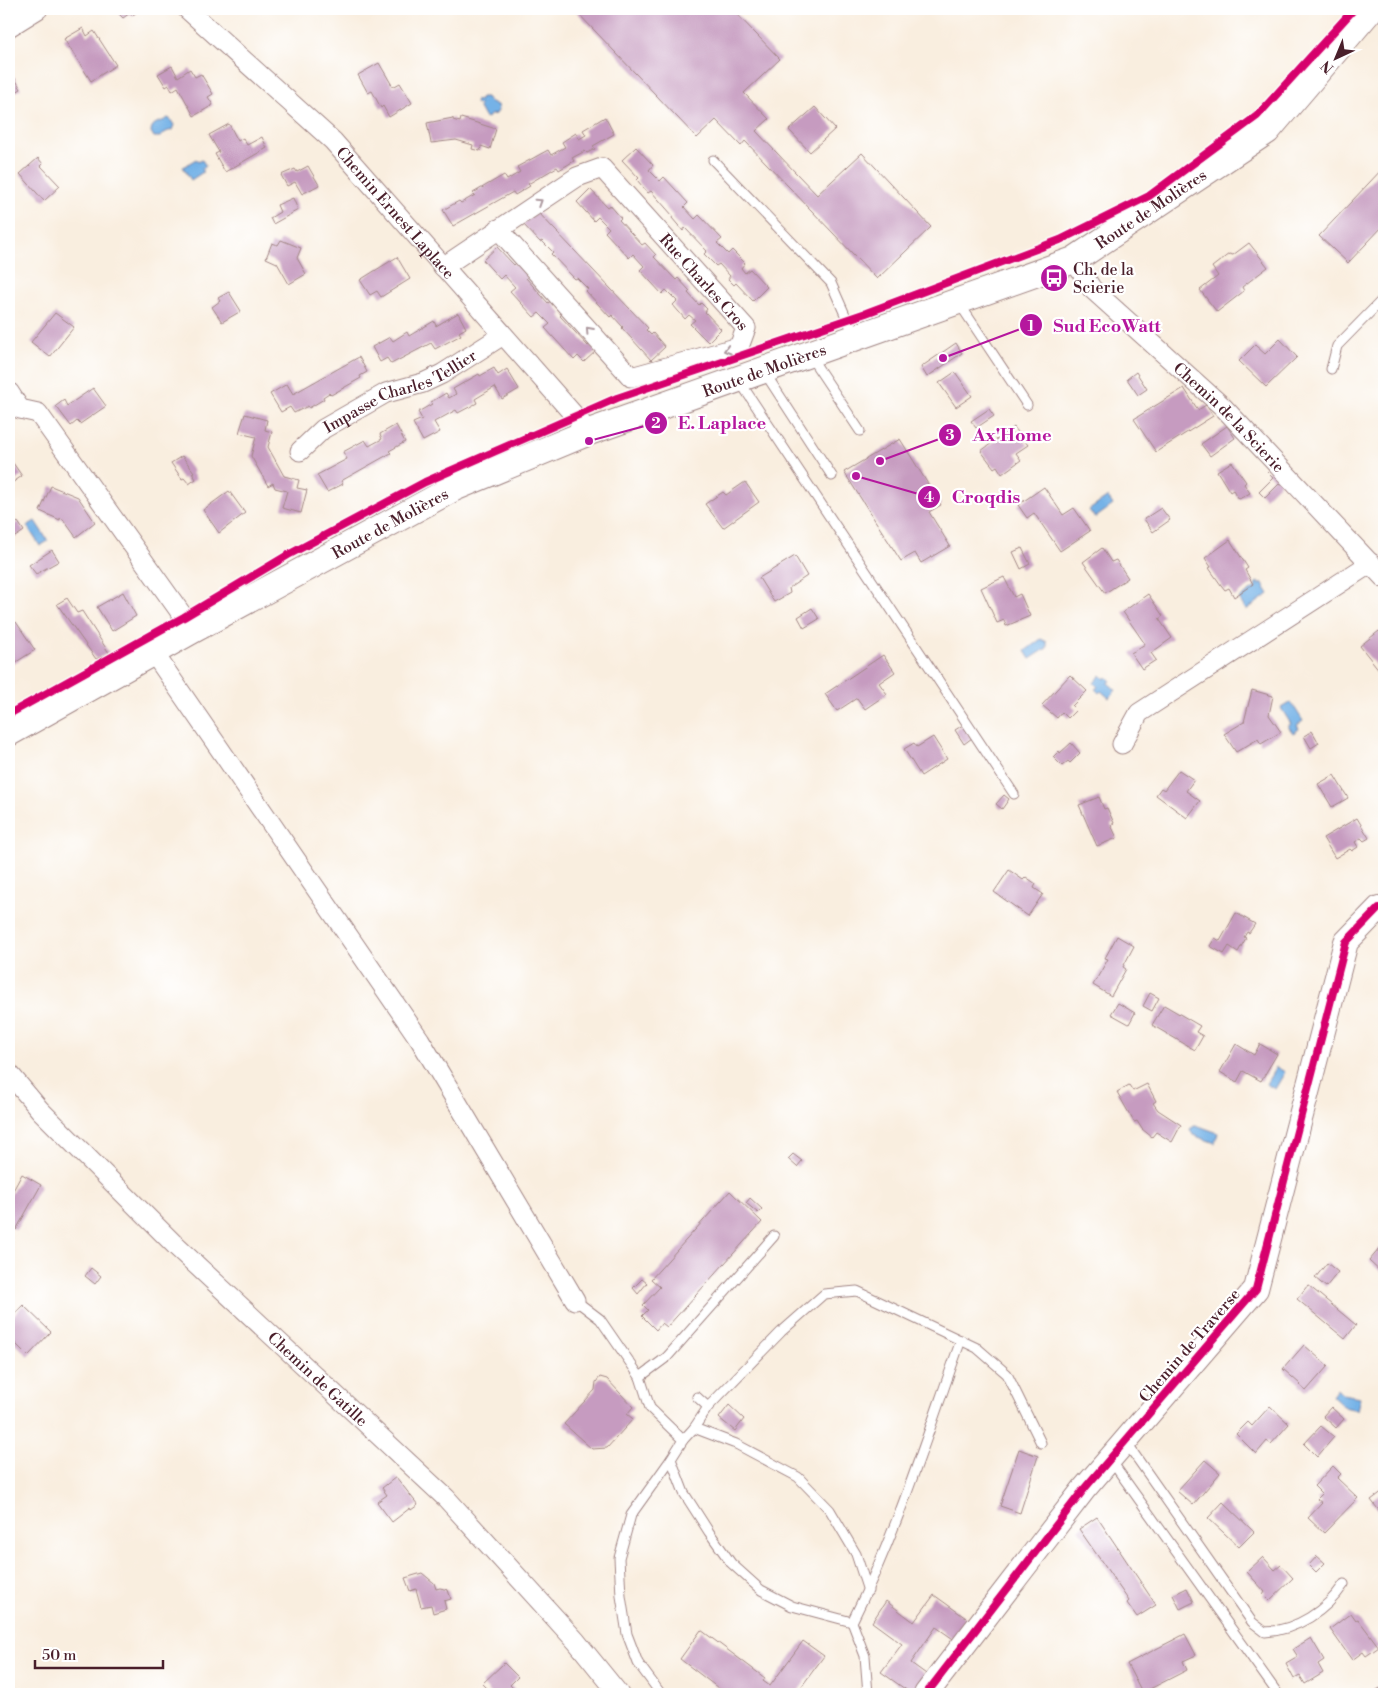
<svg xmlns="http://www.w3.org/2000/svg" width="1393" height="1703" viewBox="0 0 1393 1703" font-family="'Libre Bodoni',serif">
<rect width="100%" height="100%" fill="#fff"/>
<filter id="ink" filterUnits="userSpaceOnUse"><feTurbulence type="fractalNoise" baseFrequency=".02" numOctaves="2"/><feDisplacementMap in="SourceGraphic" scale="10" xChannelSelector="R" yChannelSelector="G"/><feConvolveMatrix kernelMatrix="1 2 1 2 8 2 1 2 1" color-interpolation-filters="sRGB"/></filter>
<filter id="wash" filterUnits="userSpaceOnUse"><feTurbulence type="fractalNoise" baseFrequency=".0096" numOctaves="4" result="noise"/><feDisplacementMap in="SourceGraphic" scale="20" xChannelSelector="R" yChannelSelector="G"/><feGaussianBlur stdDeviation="1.12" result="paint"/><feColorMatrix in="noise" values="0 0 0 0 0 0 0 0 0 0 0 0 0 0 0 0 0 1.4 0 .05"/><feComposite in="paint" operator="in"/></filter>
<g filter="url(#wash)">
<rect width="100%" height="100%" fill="#f9eedf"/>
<g fill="#74b2e7" stroke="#5f6889">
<polygon points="481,97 486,97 489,101 497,105 498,111 496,114 490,115 488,118 484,117 479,108 479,104 476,105 475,103 476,100 479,101"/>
<path d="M168 118 170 119 174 125 172 130 166 132 160 137H154L151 132C151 121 162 123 168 118Z"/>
<polygon points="196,159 198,162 202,160 206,166 202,169 203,172 191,180 183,167"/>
<polygon points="1108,497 1113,505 1095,518 1089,510"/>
<polygon points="35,521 48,541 40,546 27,526"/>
<polygon points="1258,582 1260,585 1262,583 1269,594 1246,610 1239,599 1256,587 1255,584"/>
<polygon points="1041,639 1047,642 1047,648 1030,659 1025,651"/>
<polygon points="1101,675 1105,679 1107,677 1111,681 1108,683 1116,690 1109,698 1101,691 1099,693 1095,689 1098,687 1094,683"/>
<polygon points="1291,702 1303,721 1297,725 1299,729 1293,733 1288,726 1291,724 1281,708"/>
<polygon points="1276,1067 1285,1072 1275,1089 1266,1084"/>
<polygon points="1196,1125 1218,1133 1215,1143 1193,1135 1190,1129"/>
<polygon points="1337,1389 1342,1394 1360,1397 1357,1410 1344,1407 1332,1396"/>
</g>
<g id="blocks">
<g fill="#c69bc0">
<polygon points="114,9 140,9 132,16 130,13 123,18"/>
<polygon points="574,9 732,9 780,59 744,93 769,119 756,131 817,195 862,153 931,227 877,279 745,141 741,146 716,120 697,138"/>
<polygon points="83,28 87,36 94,31 116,65 91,81 64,39"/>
<polygon points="379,63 393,87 400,83 412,103 389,117 383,106 381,108 372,91 368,93 358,75"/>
<polygon points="172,66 178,77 190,69 195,77 201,74 213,94 208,97 213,105 194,116 178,87 172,91 169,85 166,87 158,74"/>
<polygon points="10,70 21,89 9,96 9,71"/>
<polygon points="815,107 835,129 810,152 789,130"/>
<polygon points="605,117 614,134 593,146 595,149 587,153 585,151 572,158 574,161 559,170 557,167 528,184 530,186 515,195 513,192 453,226 443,210 459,201 461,203 475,195 473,193 504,175 507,180 520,172 517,167 548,150 551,155 565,147 562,142 576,133 579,139 586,135 583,130"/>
<polygon points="453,118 453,120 460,122 461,118 496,129 490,149 481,146 480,151 472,149 473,145 456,140 431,143 427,123"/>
<polygon points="229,124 238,141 243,138 247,145 262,137 267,148 225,172 215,154 219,152 209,135"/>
<polygon points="636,147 653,165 649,170 660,181 664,177 688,203 684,207 695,219 699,215 722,239 717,243 728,254 732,250 745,263 741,268 745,273 750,269 767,287 753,301 736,283 734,285 728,279 730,276 719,264 716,266 704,254 707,251 685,228 683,231 672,218 673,216 651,191 648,193 637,180 639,178 622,160"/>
<polygon points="38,158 43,164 41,166 60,186 44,201 20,174"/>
<polygon points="308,166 319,185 302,194 295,182 287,186 281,175 295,169 297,172"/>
<polygon points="1384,167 1384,225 1348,263 1319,236"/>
<polygon points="590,189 607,207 610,205 621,218 619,220 642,245 645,243 656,255 654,257 676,280 678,278 690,291 688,293 699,305 701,303 707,309 705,312 721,329 708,342 690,324 695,320 689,315 685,319 673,305 677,301 666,290 662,294 640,270 644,266 633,254 629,258 605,232 609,228 598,217 594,221 577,202"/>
<polygon points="293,198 298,210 273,224 270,218 280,212 277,205"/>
<polygon points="537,211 648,328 646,330 651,335 653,333 665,347 651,360 622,328 623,327 612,315 610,317 586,291 588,289 577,278 575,279 551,254 553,252 542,241 540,242 523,224"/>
<polygon points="281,240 301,248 297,258 306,274 289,284 277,263 266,258 272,243 278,245"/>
<polygon points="1249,243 1268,267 1242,287 1244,291 1217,312 1200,290 1218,276 1212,267 1229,254 1233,255"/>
<polygon points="497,247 514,265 516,263 528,276 526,278 548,303 551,301 562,314 560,316 588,346 590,344 596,351 584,362 578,356 574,360 545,328 550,324 539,313 534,317 510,291 515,287 504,275 500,279 483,260"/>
<polygon points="397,257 410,279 381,297 377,291 370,295 360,280"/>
<polygon points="229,292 241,311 222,322 212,307 220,301 218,298"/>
<polygon points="55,313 74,327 50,357 31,342"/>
<polygon points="458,313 466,328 459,332 461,335 435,349 431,343 391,364 387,358 380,362 372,347 390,337 393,341 407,332 409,336 434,321 436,326"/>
<polygon points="1280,339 1297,357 1266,387 1239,361 1255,345 1265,354"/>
<polygon points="956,343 962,353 927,377 921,367"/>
<polygon points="359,357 367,372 360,376 361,378 331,395 329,393 323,397 324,399 309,408 308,406 294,413 290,407 281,412 270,394 287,384 293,394"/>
<polygon points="494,368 498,375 507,369 519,389 502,399 495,387 475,399 477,403 458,413 456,410 434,422 440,432 423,441 413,423 422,419 418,412 432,404 431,402 446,393 449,398 456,394 453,389 479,374 480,376"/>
<polygon points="955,372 972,396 956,407 939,383"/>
<polygon points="1136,372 1147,389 1138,395 1127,379"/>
<polygon points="93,388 106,406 80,424 77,421 71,426 56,406 64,400 67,406"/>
<polygon points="1184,388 1198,410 1206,405 1213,416 1156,452 1134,419"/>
<polygon points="989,409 994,416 976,428 971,421"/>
<polygon points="245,414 267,420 265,430 272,432 268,447 284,476 299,480 297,488 307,490 301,513 282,508 287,491 275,488 273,483 268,486 251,456 256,437 239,433"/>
<polygon points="396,425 405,442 389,451 391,453 341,481 343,484 327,492 317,475 347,459 343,452 365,440 369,446 382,439 380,434"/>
<polygon points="1227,426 1235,438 1210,456 1201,444"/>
<polygon points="1014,427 1028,445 1016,453 1021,460 1002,474 997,466 994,468 981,451"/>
<polygon points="900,439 941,505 929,512 950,546 921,563 915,553 901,561 844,472"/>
<polygon points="182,456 194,472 192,473 196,479 189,484 184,478 182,479 171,463"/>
<polygon points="9,462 10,464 13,463 22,476 9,485"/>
<polygon points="1232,462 1246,482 1244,484 1250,493 1239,499 1233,490 1230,492 1217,471"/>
<polygon points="1272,468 1284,479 1265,498 1259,492 1273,478 1267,472"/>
<polygon points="745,482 759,502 723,528 705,504 723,492 726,495"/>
<polygon points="51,486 78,497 95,522 76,537 63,519 60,518 60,520 40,511"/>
<polygon points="1044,487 1063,515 1074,508 1090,531 1060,551 1034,513 1027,518 1018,505"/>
<polygon points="229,491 245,513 219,533 203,510"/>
<polygon points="1161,508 1170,520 1153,532 1144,519"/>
<polygon points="18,522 24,531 15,537 9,528"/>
<polygon points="1230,540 1248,568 1245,570 1253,584 1234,597 1229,588 1225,590 1221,585 1209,568 1211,567 1205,558"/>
<polygon points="1022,548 1030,564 1021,569 1013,552"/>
<polygon points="1102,548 1111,562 1116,560 1128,578 1105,593 1083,562"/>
<polygon points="52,550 59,561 36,574 29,565"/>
<polygon points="795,556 807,576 789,588 790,593 774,602 759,578"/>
<polygon points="1004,577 1014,597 1020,594 1030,616 1006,626 1004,620 997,623 981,588"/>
<polygon points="123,592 136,616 112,631 97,607"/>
<polygon points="1148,594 1163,616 1159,619 1172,638 1151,653 1156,660 1142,669 1131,653 1145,644 1123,612"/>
<polygon points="67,598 77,613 82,611 109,653 96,659 57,604"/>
<polygon points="812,608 819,619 804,628 798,617"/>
<polygon points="16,622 35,650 13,664 9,657 9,626"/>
<polygon points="1379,631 1384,637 1384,676 1360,646"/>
<polygon points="883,655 895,672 879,683 887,694 865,709 857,698 837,711 825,694"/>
<polygon points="1070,675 1087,691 1072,706 1076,710 1068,718 1062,712 1057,718 1042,705"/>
<polygon points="1252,690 1273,696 1269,715 1281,732 1261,744 1258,739 1236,752 1224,734 1244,722"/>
<polygon points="963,725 972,738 964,744 955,730"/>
<polygon points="1312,731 1319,743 1311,748 1304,736"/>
<polygon points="933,737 947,759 921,776 904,749 914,743 917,747"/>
<polygon points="1071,743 1080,753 1070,763 1068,761 1062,766 1053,757 1059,751 1060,753"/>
<polygon points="1179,770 1194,780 1186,791 1200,801 1187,818 1156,795 1161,788 1164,790"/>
<polygon points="1334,775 1348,798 1332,807 1318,784"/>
<polygon points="1004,795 1009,799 1002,809 996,804"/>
<polygon points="1099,797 1104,809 1107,808 1114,823 1111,825 1117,838 1097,846 1079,805"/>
<polygon points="1357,818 1369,838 1364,841 1361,838 1355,842 1358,847 1352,851 1350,849 1335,858 1323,838"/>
<polygon points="1009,870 1023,880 1026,877 1036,884 1034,888 1043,894 1028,916 994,892"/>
<polygon points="1236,913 1255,924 1249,933 1247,932 1244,937 1246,938 1238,952 1229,946 1224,954 1210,946 1215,938 1220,941"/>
<polygon points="1117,936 1134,946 1123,967 1126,969 1111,996 1093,985 1108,959 1105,958"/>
<polygon points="1150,993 1159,998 1152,1011 1143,1006"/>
<polygon points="1118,1003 1135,1013 1129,1024 1111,1014"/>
<polygon points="1164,1005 1200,1026 1196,1032 1203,1036 1195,1050 1152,1025"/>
<polygon points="1236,1044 1254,1055 1260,1044 1277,1054 1261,1081 1243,1071 1237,1082 1220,1072"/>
<polygon points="1147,1084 1156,1101 1153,1103 1158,1110 1181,1125 1172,1142 1156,1132 1152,1137 1142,1129 1137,1121 1134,1122 1117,1092 1129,1085 1133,1091"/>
<polygon points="793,1154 802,1161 797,1167 788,1159"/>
<polygon points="22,1174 41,1185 16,1230 9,1226 9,1198"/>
<polygon points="730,1191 762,1222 667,1327 662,1323 656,1330 642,1316 648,1310 643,1305 660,1287 651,1279"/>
<polygon points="750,1198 762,1209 758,1213 746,1203"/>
<polygon points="1380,1248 1382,1250 1384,1248 1384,1275 1369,1261"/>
<polygon points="1327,1263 1338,1272 1326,1287 1315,1278"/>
<polygon points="91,1268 101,1276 95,1284 85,1276"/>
<polygon points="642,1279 647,1283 638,1294 633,1288"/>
<polygon points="1308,1285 1356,1325 1345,1339 1297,1299"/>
<polygon points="23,1305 51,1332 28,1356 9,1337 9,1320"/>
<polygon points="1304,1345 1328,1366 1306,1391 1299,1385 1300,1384 1283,1369"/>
<polygon points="600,1377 607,1379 633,1407 627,1414 633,1419 607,1448 592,1449 564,1424 595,1390 596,1382"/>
<polygon points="729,1405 744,1419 735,1431 719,1418"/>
<polygon points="1270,1406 1289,1424 1271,1444 1267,1441 1256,1454 1236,1434 1248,1422 1252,1426"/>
<polygon points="1331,1407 1344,1419 1336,1428 1323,1416"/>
<polygon points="1321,1426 1334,1437 1317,1457 1304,1444"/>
<polygon points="1019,1449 1038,1456 1020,1513 1000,1506"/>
<polygon points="1205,1460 1220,1473 1193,1505 1177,1491"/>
<polygon points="1333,1466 1341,1474 1337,1478 1358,1498 1324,1533 1308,1518 1322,1503 1317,1499 1322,1494 1314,1486"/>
<polygon points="396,1477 418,1505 411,1510 410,1508 392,1522 377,1502 387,1495 382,1488"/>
<polygon points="1383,1491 1384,1493 1383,1516 1371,1500"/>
<polygon points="1223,1502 1254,1532 1239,1547 1208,1518"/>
<polygon points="1097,1517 1156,1605 1137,1617 1127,1603 1129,1601 1079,1529"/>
<polygon points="1317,1556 1325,1563 1316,1572 1309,1565"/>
<polygon points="1263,1557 1275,1570 1281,1565 1293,1578 1269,1601 1263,1595 1265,1592 1247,1572"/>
<polygon points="422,1573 434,1583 436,1589 440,1588 448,1590 451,1599 444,1601 446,1609 433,1613 431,1605 421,1607 416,1589 410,1591 405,1578"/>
<polygon points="1187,1588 1194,1602 1180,1609 1173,1595"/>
<polygon points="934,1595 973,1623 959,1643 936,1627 911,1663 933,1679 922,1694 912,1694 881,1672 902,1644 872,1622 886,1601 914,1622"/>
<polygon points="1351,1613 1356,1620 1358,1619 1379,1647 1366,1656 1363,1652 1352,1660 1330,1629"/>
<polygon points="701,1630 765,1678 763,1681 770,1686 803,1641 824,1656 796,1694 726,1694 680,1659"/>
<polygon points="1185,1634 1196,1655 1183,1661 1187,1670 1142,1693 1127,1664"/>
<polygon points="1311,1638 1324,1660 1318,1664 1323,1673 1305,1684 1300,1676 1294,1679 1286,1664 1298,1657 1293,1649"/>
<polygon points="504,1663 518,1677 510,1685 519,1694 492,1694 482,1684"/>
</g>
</g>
</g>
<g filter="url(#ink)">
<use href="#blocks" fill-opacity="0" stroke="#a28685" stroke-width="1"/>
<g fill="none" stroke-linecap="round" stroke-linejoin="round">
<g stroke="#a28685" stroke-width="11">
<g id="service">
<polyline points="713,160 831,283 854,335"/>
<polyline points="959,303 1027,405"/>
<polyline points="810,356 860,431"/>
<polyline points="1331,369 1337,346 1384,298"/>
<polyline points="765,373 832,476"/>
<polyline points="740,382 1014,794"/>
<polyline points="575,1300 600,1319 640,1377 650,1408 683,1440"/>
<polyline points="640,1377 667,1357 774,1236"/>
<polyline points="708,1407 781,1332 824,1294 857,1291 977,1348 1007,1374 1041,1443"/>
<polyline points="694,1428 708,1407 697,1397"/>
<path d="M1125 1441 1252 1622 1265 1632C1297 1630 1326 1611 1344 1584"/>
<polyline points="1110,1459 1278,1694"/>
<polyline points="852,1622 792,1606 761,1590 731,1563 709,1532 684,1493 671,1459 683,1440 694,1428 736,1444 798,1477 830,1510 856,1554 868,1591"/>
<polyline points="661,1694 638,1663 627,1634 621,1596 619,1558 631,1515 671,1459"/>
<path d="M868 1694 865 1656 852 1622C897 1532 927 1435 961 1340"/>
<polyline points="1380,1694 1384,1692"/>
</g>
</g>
<g stroke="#a28685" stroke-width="21">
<g id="minor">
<path id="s1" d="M187 9 333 141 589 432"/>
<polyline points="9,27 38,9"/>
<path id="s2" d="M1074 260 1092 289 1223 407 1384 578"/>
<path id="s3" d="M443 267 577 177 602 168 746 328 739 347 631 377 498 229"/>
<polyline points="9,392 20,409 38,413 193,630"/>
<path id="s4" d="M300 451 323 429 386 393 423 383 442 374 503 335"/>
<polyline points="153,652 420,1040 575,1300"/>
<polyline points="1122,744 1139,713 1371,563"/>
<path id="s5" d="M9 1073 40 1110 177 1247 446 1498 576 1641 619 1694"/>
</g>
</g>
<g stroke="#a28685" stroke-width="26">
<polyline id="tertiary" points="926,1694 1084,1489 1256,1289 1346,942 1379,908 1384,908"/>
</g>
<g stroke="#a28685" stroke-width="28">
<g id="secondary">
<path id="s6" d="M9 733 193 630 454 488 589 432 1074 260 1267 131 1371 9"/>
</g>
</g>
<use href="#service" stroke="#fff" stroke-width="9"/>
<use href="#minor" stroke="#fff" stroke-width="19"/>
<use href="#tertiary" stroke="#fff" stroke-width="24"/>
<use href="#secondary" stroke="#fff" stroke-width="26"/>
<g stroke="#fff" stroke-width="11">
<g id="cycleway">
<polyline points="9,714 184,617 288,555 425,482 617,398 866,313 1060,240 1149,196 1257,116 1354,9"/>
<polyline points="926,1694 1084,1489 1256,1289 1346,942 1379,908 1384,908"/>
</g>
</g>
<use href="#cycleway" stroke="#d6006c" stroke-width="8"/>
</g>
<defs><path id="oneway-chevron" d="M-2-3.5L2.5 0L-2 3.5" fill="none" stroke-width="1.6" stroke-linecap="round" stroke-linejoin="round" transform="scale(1.25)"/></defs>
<g stroke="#ae9aa0">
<use href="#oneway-chevron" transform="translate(539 202) rotate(-33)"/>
<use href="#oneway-chevron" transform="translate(589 330) rotate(-132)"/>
<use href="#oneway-chevron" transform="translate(727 350) rotate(164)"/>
</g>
</g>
<defs>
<g id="bus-disc" transform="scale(1.4375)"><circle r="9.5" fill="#b5179e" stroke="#fff"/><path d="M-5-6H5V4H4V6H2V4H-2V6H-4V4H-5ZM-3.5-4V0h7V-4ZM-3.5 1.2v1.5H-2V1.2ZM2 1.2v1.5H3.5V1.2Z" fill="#fff"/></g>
</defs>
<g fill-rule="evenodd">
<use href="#bus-disc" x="1054" y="278"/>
</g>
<g text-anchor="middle" stroke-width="4.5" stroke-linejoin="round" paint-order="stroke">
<g font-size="16" fill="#4a1f2b" stroke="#fff">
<text dy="6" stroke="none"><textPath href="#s6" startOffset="1261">Route de Molières</textPath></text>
<text dy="6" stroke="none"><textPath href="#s1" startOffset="292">Chemin Ernest Laplace</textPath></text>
<text dy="6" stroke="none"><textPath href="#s3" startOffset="341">Rue Charles Cros</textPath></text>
<text dy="6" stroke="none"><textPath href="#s6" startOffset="840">Route de Molières</textPath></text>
<text dy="6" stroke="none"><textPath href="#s4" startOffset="118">Impasse Charles Tellier</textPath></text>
<text dy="6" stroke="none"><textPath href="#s2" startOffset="222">Chemin de la Scierie</textPath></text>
<text dy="6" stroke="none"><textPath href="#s6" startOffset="435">Route de Molières</textPath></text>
<text transform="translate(1189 1345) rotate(-49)" y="6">Chemin de Traverse</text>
<text dy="6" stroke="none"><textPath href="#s5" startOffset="435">Chemin de Gatille</textPath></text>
</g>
<g font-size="16" fill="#4a1f2b" stroke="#fff" text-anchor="start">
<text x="1073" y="275">Ch. de la<tspan x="1073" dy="18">Scierie</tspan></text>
</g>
</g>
<path fill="none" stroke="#b5179e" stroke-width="2" d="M943 358L1031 325M589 441L656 423M880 461L950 435M856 476L929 497"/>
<g fill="#b5179e" stroke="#fff" stroke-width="2">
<circle cx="943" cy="358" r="5"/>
<circle cx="589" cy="441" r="5"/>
<circle cx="880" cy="461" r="5"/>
<circle cx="856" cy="476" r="5"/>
<circle cx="1031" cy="325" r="12"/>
<circle cx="656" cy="423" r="12"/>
<circle cx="950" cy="435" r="12"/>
<circle cx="929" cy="497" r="12"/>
</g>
<g font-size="15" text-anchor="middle" font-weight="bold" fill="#fff">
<text x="1031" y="331">1</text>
<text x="656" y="428">2</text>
<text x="950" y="440">3</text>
<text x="929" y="502">4</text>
</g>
<g font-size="18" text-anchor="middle" font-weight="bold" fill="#b5179e" stroke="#fff" stroke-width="4.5" stroke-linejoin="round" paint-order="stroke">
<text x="1107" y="332">Sud EcoWatt</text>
<text x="722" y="429">E. Laplace</text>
<text x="1012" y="441">Ax'Home</text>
<text x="986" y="503">Croqdis</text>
</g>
<rect width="1393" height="1703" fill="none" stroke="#fff" stroke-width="30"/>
<g transform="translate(1336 58) rotate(224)" stroke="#ffffff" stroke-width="4" paint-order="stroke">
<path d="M0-4L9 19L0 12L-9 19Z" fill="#4a1f2b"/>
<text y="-8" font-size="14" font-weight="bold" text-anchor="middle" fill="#4a1f2b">N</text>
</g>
<path d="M35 1660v8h128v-8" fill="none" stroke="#4a1f2b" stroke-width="2.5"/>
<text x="42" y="1660" font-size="15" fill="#4a1f2b" stroke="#ffffff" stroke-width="4" paint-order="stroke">50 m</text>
</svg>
